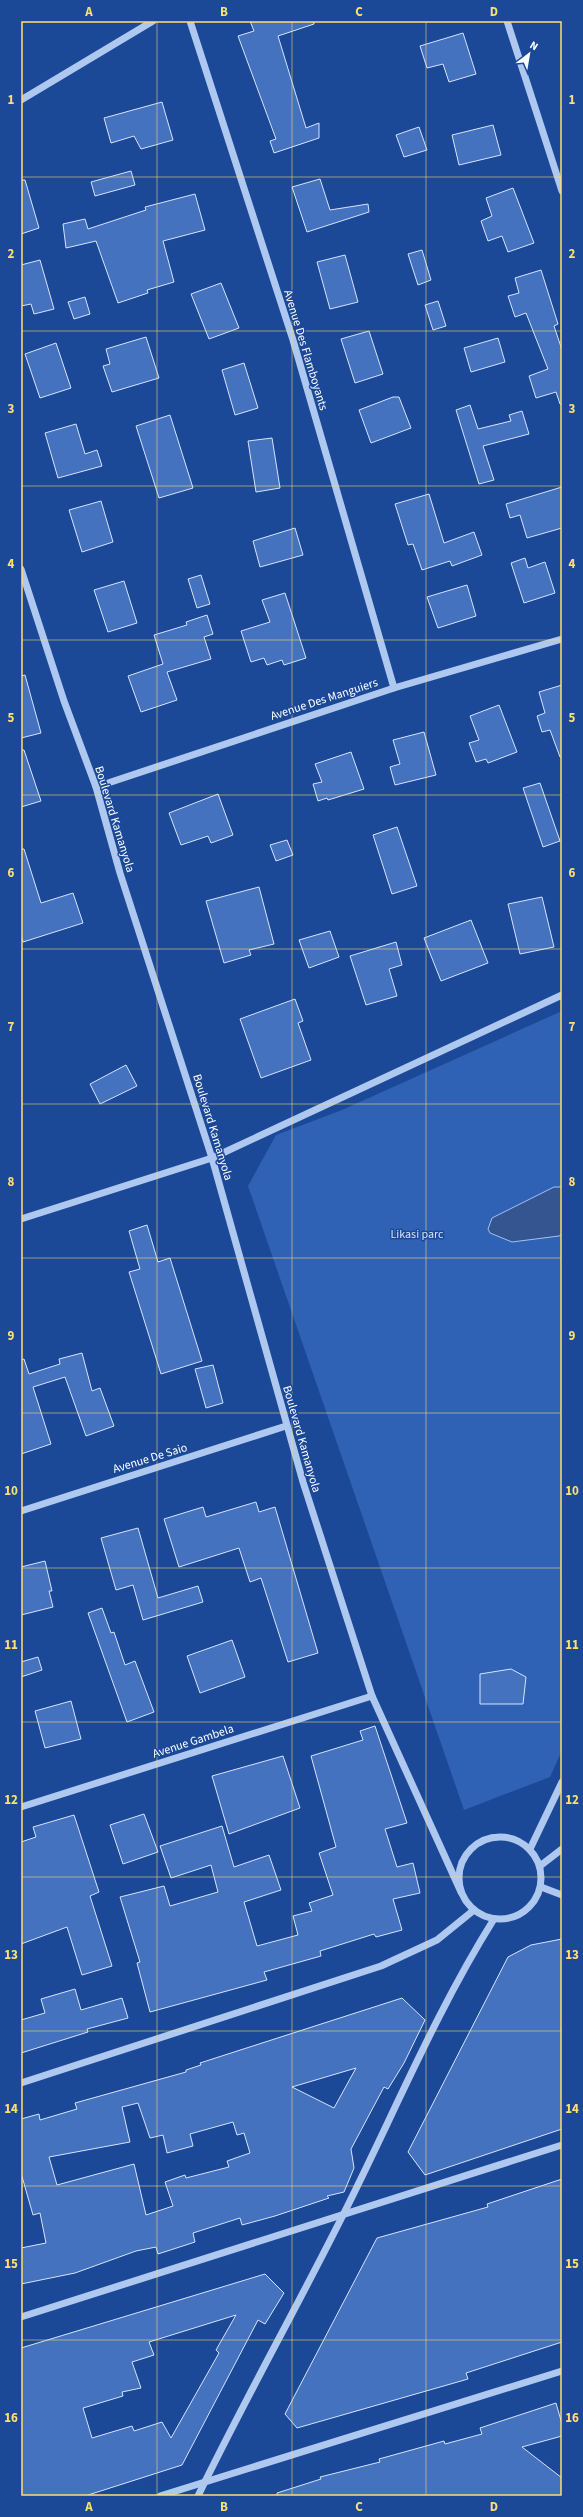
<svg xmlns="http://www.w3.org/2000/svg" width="583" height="2517" viewBox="0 0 583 2517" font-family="'Source Sans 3',sans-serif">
<rect width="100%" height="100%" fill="#1b4998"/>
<polygon fill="#2f62b5" points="562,1011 562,1750 550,1777 464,1810 248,1186 276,1135 342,1110"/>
<polygon fill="#345590" stroke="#a2c2f2" points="554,1187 562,1187 562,1234 559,1236 512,1242 490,1233 488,1229 492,1218"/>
<g fill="#4472bf" stroke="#d6e4fb" fill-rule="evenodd">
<polygon points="250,21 314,21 314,24 278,36 306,128 319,123 319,138 274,153 270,141 276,139 238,36 254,31"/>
<polygon points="463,33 476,74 449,82 443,64 427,68 420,46"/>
<polygon points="162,102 173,140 141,149 134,136 111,143 104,118"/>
<polygon points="493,125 501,155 459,165 452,135"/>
<polygon points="419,127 427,150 404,157 396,135"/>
<polygon points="131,171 135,185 95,196 91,182"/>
<polygon points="320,179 330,210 368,204 369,212 307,232 292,187"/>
<polygon points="21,180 25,180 39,228 21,234"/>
<polygon points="513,188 534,243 508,252 502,236 488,241 481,221 492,216 486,198"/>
<polygon points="195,194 205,230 163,241 174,282 147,290 148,293 118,303 96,241 66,248 63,224 85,219 88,229 146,210 145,207"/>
<polygon points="422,250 431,280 418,285 408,254"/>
<polygon points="345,255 358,302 330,309 317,262"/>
<polygon points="40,260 54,309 34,314 31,304 21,306 21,265"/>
<polygon points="541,270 558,324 554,326 562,350 562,404 560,404 556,392 536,398 529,376 548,369 526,313 515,317 508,296 519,293 515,278"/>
<polygon points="221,283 239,328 209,339 191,294"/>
<polygon points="85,297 90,314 74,319 68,302"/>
<polygon points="438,301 446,326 433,330 425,305"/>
<polygon points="369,331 383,374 355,383 341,339"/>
<polygon points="146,337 159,378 112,392 103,366 110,364 106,349"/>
<polygon points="498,338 505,362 471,372 464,348"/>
<polygon points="56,343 71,388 40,398 25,354"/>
<polygon points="244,363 258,408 235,415 222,370"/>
<polygon points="393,397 399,397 411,428 371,443 359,410"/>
<polygon points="470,405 478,429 511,421 509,415 522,411 529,434 483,446 494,480 479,484 456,410"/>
<polygon points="170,415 193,488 159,498 136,426"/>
<polygon points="76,424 85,454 97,450 102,466 58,478 45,433"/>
<polygon points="272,438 280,488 256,492 248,441"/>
<polygon points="562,487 562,528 527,538 520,515 510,518 506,504"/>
<polygon points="429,494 444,543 474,532 482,555 452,566 450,561 422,570 413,544 408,545 395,504"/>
<polygon points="101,501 113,542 82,552 69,510"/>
<polygon points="295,528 303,555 260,567 253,541"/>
<polygon points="525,558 528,568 545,562 555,593 524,603 511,563"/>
<polygon points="201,575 210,604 197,608 188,579"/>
<polygon points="124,581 137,623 108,632 94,590"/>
<polygon points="467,585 476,616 438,628 427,597"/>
<polygon points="285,593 306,658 284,665 282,660 267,665 264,658 251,662 241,631 270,622 262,600"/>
<polygon points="207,615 213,634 204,637 211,659 167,672 177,700 141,712 128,676 163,664 154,635 187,625 186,622"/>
<polygon points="25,675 41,733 21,738 21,676"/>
<polygon points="562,685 562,757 560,757 550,730 542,732 537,716 545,713 539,692"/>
<polygon points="499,705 517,752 488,763 486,759 476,762 469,743 479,740 470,716"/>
<polygon points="424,732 436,775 395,785 390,767 400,764 393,740"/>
<polygon points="21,750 24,750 41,801 21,807"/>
<polygon points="351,752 364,789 328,800 327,798 318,801 313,784 322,782 315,764"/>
<polygon points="540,783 560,841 543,847 523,788"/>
<polygon points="218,794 233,835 211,843 208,836 181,845 169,813"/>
<polygon points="397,827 417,886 392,894 373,835"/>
<polygon points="287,840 293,855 276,861 270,845"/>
<polygon points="21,849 24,849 41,903 73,893 83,923 23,942 21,934"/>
<polygon points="259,887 274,944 249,950 251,955 224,963 206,901"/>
<polygon points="542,897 554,947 520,954 508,904"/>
<polygon points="471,920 488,963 441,981 424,938"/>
<polygon points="330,931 339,957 309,968 299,940"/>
<polygon points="396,942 402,965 389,969 397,996 366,1005 350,956"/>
<polygon points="295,999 303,1021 298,1023 311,1060 261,1078 240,1019"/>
<polygon points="126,1065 137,1086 100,1104 90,1084"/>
<polygon points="147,1225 158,1262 170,1258 202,1361 161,1374 129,1272 140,1269 129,1231"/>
<polygon points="82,1353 92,1391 100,1388 114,1426 86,1436 65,1377 33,1387 51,1444 21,1454 21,1360 24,1359 29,1374 60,1364 59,1359"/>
<polygon points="213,1365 223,1403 206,1408 195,1369"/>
<polygon points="256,1502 259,1512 275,1507 318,1653 288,1662 261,1578 250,1582 239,1548 179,1567 164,1519 203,1507 206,1517"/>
<polygon points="138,1528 158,1598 198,1586 203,1602 143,1620 133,1585 116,1590 101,1538"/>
<polygon points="45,1561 52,1591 49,1591 53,1607 21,1615 21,1567"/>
<polygon points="102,1608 111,1633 114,1632 125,1665 135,1661 154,1712 127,1722 88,1613"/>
<polygon points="232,1640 245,1677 200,1693 187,1656"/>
<polygon points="38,1657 42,1670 21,1677 21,1662"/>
<polygon points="511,1669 526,1677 523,1704 480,1704 480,1674"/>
<polygon points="71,1701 81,1739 45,1748 35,1711"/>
<polygon points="375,1726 407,1823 385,1829 397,1867 413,1863 420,1893 393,1899 402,1930 376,1937 374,1934 320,1951 321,1956 264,1972 267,1980 150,2012 137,1963 140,1962 120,1897 164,1886 170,1906 218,1892 211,1865 171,1878 160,1846 222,1826 234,1867 269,1855 281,1890 244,1902 257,1946 298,1935 293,1916 312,1911 309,1903 333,1895 319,1853 336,1847 311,1756 363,1740 360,1731"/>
<polygon points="283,1756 300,1808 229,1834 212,1776"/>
<polygon points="144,1814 158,1852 123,1864 110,1825"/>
<polygon points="74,1815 99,1892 90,1896 112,1966 82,1975 67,1927 21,1944 21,1842 36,1837 33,1827"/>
<polygon points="562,1939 562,2129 425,2175 408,2152 508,1957 531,1945"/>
<polygon points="75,1989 81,2010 122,1998 128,2018 87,2029 88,2032 21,2053 21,2020 45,2013 41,1999"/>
<path d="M402 1998 425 2020 404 2063 388 2089 384 2087 351 2149 354 2168 344 2192 327 2196 329 2198 275 2216 242 2225 240 2218 193 2233 195 2242 158 2254 156 2247 136 2251 75 2273 21 2284V2248L46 2243 40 2213 33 2215 21 2173V2119L39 2114 40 2120 77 2109 75 2103 186 2072V2070L201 2065 200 2063ZM356 2068 334 2108 292 2087ZM138 2103 150 2138 163 2135 167 2153 193 2146 190 2134 233 2122 237 2135 244 2133 250 2153 227 2161 229 2167 186 2178 185 2175 165 2182 173 2206 146 2215 134 2164 57 2185 49 2157 130 2142 122 2107Z"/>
<polygon points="562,2179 562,2342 466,2373 468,2379 297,2428 285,2414 377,2238 488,2207 487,2204"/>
<path d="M265 2274 284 2293 265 2324 258 2320 182 2465 85 2496H21V2348ZM236 2315 216 2350 219 2353 171 2438 162 2422 134 2431 132 2426 92 2438 83 2408 123 2396 122 2392 141 2388 132 2362 154 2355 149 2342Z"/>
<polygon points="556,2403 562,2424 562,2436 522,2447 562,2478 562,2496 277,2496 277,2493 321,2479 320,2477 380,2462 379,2459 444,2441 445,2444 482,2434 480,2428"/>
</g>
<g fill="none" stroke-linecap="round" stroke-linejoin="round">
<g stroke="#afc8f0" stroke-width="7">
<polyline points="190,21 293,340 394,688"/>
<polyline points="507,21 562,191"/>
<polyline points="21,100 153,21"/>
<polyline points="21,569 64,701 96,787 120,873 212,1158 303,1482 372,1696 461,1892"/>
<polyline points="96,787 394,688 562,639"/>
<polyline points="21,1219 212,1158 562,995"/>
<polyline points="21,1511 286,1426"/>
<polyline points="21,1807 372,1696"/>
<circle cx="500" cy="1878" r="41"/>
<polyline points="530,1849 562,1782"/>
<polyline points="540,1866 562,1849"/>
<polyline points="541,1887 562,1895"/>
<polyline points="21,2083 381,1966 437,1940 474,1910"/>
<polyline points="21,2317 562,2145"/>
<polyline points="160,2496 562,2371"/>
<path d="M198 2496C244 2401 296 2309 343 2215 393 2116 435 2013 494 1919"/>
</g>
</g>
<path fill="none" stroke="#ffdf6e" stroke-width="1" stroke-opacity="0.55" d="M157 21V2496M292 21V2496M426 21V2496M21 177H562M21 331H562M21 486H562M21 640H562M21 795H562M21 949H562M21 1104H562M21 1258H562M21 1413H562M21 1568H562M21 1722H562M21 1877H562M21 2031H562M21 2186H562M21 2340H562"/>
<g text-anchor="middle" stroke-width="3" stroke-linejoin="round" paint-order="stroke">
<g font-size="12" fill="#fff" stroke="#1b4998">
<text transform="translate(306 350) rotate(73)" y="4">Avenue Des Flamboyants</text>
<text transform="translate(324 699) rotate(-18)" y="4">Avenue Des Manguiers</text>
<text transform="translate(115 819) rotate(73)" y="4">Boulevard Kamanyola</text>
<text transform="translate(213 1127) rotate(73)" y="4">Boulevard Kamanyola</text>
<text transform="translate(302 1439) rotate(74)" y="4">Boulevard Kamanyola</text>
<text transform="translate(150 1458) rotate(-17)" y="4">Avenue De Saio</text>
<text transform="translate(193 1741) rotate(-18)" y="4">Avenue Gambela</text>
</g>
<g font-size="12" fill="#d6e4fb" stroke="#1b4998">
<text x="417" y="1238">Likasi parc</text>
</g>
</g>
<rect width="583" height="2517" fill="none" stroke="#1b4998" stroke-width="44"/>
<g transform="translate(529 54) rotate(31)" stroke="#1b4998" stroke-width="3" paint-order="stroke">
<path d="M0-3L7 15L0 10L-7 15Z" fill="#ffffff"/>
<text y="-6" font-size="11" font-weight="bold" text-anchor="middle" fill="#ffffff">N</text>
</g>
<rect x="22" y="22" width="539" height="2473" fill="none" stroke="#ffdf6e" stroke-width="1.5"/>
<g font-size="13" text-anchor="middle" font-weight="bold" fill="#ffdf6e">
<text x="89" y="16">A</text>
<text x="224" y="16">B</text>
<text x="359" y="16">C</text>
<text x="494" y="16">D</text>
<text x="11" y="104">1</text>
<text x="572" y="104">1</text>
<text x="11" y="258">2</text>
<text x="572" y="258">2</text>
<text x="11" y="413">3</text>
<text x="572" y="413">3</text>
<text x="11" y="568">4</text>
<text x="572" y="568">4</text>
<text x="11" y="722">5</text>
<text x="572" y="722">5</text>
<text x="11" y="877">6</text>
<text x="572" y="877">6</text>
<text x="11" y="1031">7</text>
<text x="572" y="1031">7</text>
<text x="11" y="1186">8</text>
<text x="572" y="1186">8</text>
<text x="11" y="1340">9</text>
<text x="572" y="1340">9</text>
<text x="11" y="1495">10</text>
<text x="572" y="1495">10</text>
<text x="11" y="1649">11</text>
<text x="572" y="1649">11</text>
<text x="11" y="1804">12</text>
<text x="572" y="1804">12</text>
<text x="11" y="1959">13</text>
<text x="572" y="1959">13</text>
<text x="11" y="2113">14</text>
<text x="572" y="2113">14</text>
<text x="11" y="2268">15</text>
<text x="572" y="2268">15</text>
<text x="11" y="2422">16</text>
<text x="572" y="2422">16</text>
<text x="89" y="2511">A</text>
<text x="224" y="2511">B</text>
<text x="359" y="2511">C</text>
<text x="494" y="2511">D</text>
</g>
</svg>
